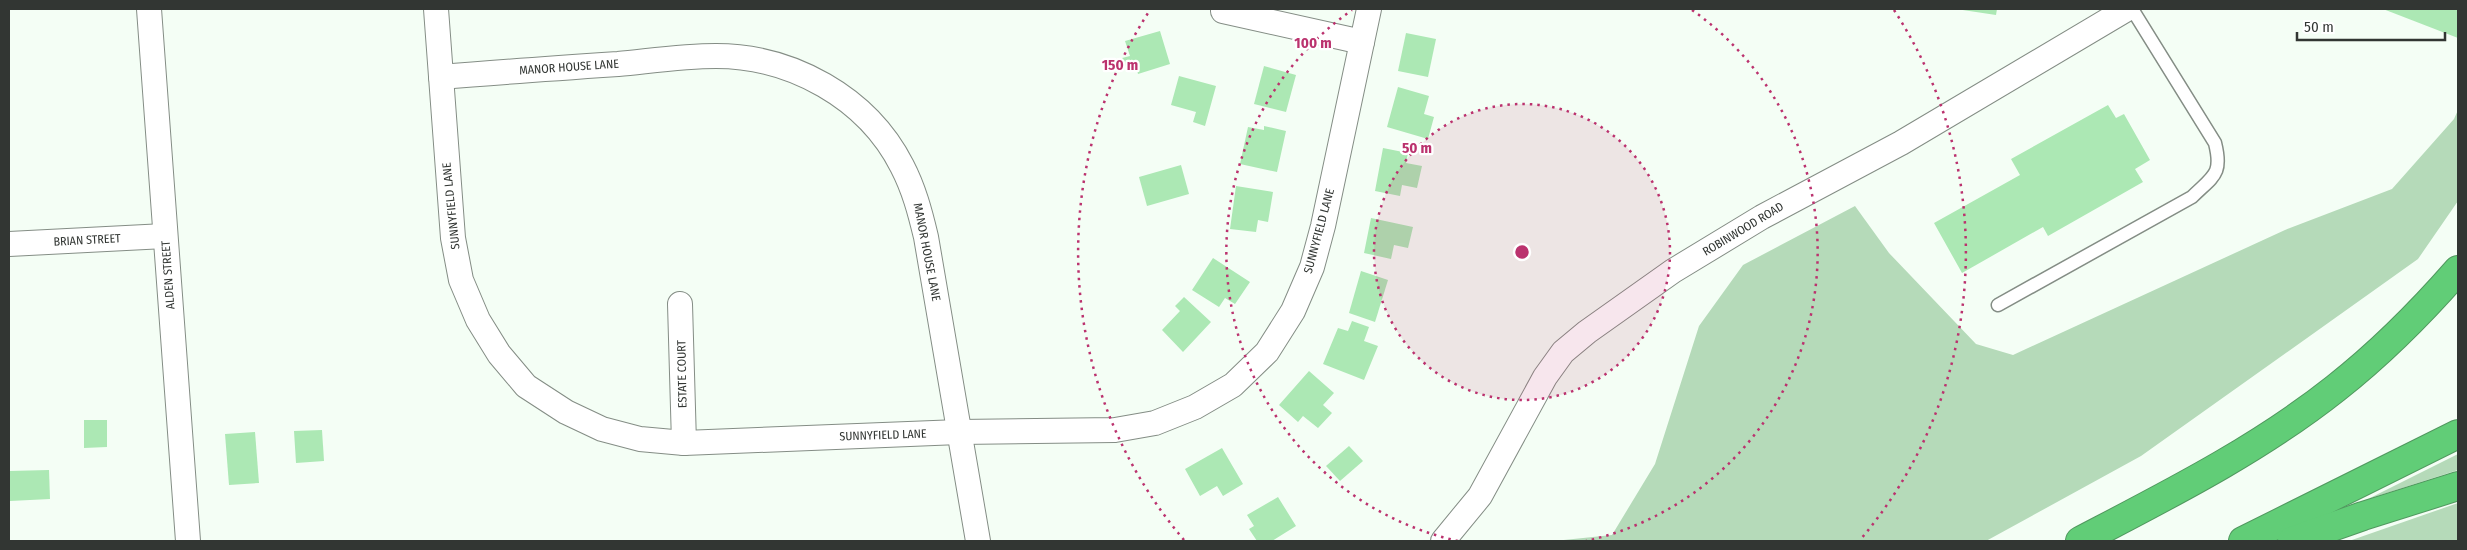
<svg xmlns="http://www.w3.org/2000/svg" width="2467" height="550" viewBox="0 0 2467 550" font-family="'Fira Sans Condensed',sans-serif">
<rect width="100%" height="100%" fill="#f4fef5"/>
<g fill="#b5dab9">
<polygon points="2458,110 2458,201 2418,259 2141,456 1986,541 1554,541 1612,535 1655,464 1699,326 1743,265 1855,206 1889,253 1976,344 2013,355 2285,230 2392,189 2454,119"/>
<polygon points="2458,454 2458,470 2368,499"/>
<polygon points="2458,503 2458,541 2349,541"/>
</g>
<g fill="#ace8b4">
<polygon points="1956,9 1997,9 1996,15"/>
<polygon points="2383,9 2458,9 2458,38"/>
<polygon points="1160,31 1170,64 1138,74 1135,63 1124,66 1122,58 1130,56 1125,41"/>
<polygon points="1406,33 1436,39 1428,77 1398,71"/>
<polygon points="1264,66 1296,75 1286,112 1254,104"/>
<polygon points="1179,76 1216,86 1205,126 1193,122 1196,112 1171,105"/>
<polygon points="1398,87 1429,96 1424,114 1434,117 1428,139 1387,127"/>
<polygon points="2108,105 2116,118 2124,114 2150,160 2135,169 2143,182 2048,236 2043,227 1962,273 1934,223 2020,175 2011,159"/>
<polygon points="1264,126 1286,131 1277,172 1240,164 1248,127 1264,130"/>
<polygon points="1383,148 1408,153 1406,163 1422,166 1417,188 1402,185 1400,196 1375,191"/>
<polygon points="1181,165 1189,194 1147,206 1139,177"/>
<polygon points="1236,186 1273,192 1268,222 1258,220 1256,232 1230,229"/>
<polygon points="1371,218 1413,227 1408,248 1394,245 1391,259 1364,253"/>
<polygon points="1213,258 1250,282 1235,304 1225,298 1219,307 1192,290"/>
<polygon points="1361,271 1388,280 1375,322 1349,313"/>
<polygon points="1184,297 1211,322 1183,352 1162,330 1180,311 1175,306"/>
<polygon points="1352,321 1369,327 1364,341 1378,346 1364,380 1323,364 1338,328 1348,331"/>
<polygon points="1309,371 1334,393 1323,405 1332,413 1318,428 1303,416 1298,422 1279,405"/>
<polygon points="84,420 107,420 107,447 84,448"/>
<polygon points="322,430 324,461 296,463 294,431"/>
<polygon points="255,432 259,483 229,485 225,434"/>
<polygon points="1349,446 1363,461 1340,481 1326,466"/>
<polygon points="1222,448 1243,484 1223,496 1217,486 1200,496 1185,469"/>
<polygon points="49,470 50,499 10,501 9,471"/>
<polygon points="1278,497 1296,526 1272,541 1257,541 1249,529 1254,526 1247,515"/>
</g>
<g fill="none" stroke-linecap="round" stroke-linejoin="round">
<g stroke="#848d85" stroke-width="15">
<path id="lane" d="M1998 305 2192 197C2213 176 2223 175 2215 143L2132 9"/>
</g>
<g stroke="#848d85" stroke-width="26">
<g id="street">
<polyline points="149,9 188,541"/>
<polyline points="436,9 453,238 461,280 478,320 499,354 526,386 566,412 602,429 640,439 684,443 959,432 1115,430 1155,423 1195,407 1233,385 1267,352 1293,311 1312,267 1323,226 1369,9"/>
<polyline points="1223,11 1362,42"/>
<path d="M441 77C500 72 559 68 618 64 650 61 683 56 716 56 791 56 867 97 902 166 914 189 920 212 926 237L978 541"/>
<polyline points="9,244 165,236"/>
<polyline points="680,304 684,443"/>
<polyline points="1443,541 1480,496 1545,377 1563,352 1587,332 1673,271 1762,217 1901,143 2127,9"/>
</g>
</g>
<g stroke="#51985f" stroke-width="30">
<g id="highway">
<path d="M2080 541C2168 495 2258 450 2336 388 2378 355 2423 310 2458 270"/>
<polyline points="2243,541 2458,434"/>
<polyline points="2292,541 2363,516 2458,486"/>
</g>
</g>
<use href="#lane" stroke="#fff" stroke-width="12"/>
<use href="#street" stroke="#fff" stroke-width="24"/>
<use href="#highway" stroke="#61cd77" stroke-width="28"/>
</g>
<circle cx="1522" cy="252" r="148" fill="#bb326e" fill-opacity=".12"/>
<g fill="none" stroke="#bb326e" stroke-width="2.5" stroke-dasharray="2.5 5">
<circle cx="1522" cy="252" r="148"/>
<path d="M1458 541A296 296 0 0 1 1352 10M1692 10A296 296 0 0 1 1586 541"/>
<path d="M1184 540A444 444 0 0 1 1150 10M1894 10A444 444 0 0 1 1860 540"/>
</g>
<g text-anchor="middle" stroke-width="4.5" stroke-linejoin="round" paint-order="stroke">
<g font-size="12" fill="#323633" stroke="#fff">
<text transform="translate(569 67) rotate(-4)" y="4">MANOR HOUSE LANE</text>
<text transform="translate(451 206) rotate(-96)" y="4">SUNNYFIELD LANE</text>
<text transform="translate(1743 229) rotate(-31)" y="4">ROBINWOOD ROAD</text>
<text transform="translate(1319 231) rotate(-75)" y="4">SUNNYFIELD LANE</text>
<text transform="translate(87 240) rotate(-3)" y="4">BRIAN STREET</text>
<text transform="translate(927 252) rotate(79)" y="4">MANOR HOUSE LANE</text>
<text transform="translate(168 275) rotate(-94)" y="4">ALDEN STREET</text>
<text transform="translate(682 374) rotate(-91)" y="4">ESTATE COURT</text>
<text transform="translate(883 435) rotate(-2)" y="4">SUNNYFIELD LANE</text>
</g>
</g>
<circle cx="1522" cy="252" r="8" fill="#bb326e" stroke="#fff" stroke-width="2.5"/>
<g font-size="15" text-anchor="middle" font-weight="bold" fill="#bb326e" stroke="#fff" stroke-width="4.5" stroke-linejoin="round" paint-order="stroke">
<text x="1313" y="48">100 m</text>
<text x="1120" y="70">150 m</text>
<text x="1417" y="153">50 m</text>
</g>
<rect width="2467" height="550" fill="none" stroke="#323633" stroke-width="20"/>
<path d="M2297 32v8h148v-8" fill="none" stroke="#323633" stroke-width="2.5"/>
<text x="2304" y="32" font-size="15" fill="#323633" stroke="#ffffff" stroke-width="4" paint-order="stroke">50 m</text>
</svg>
